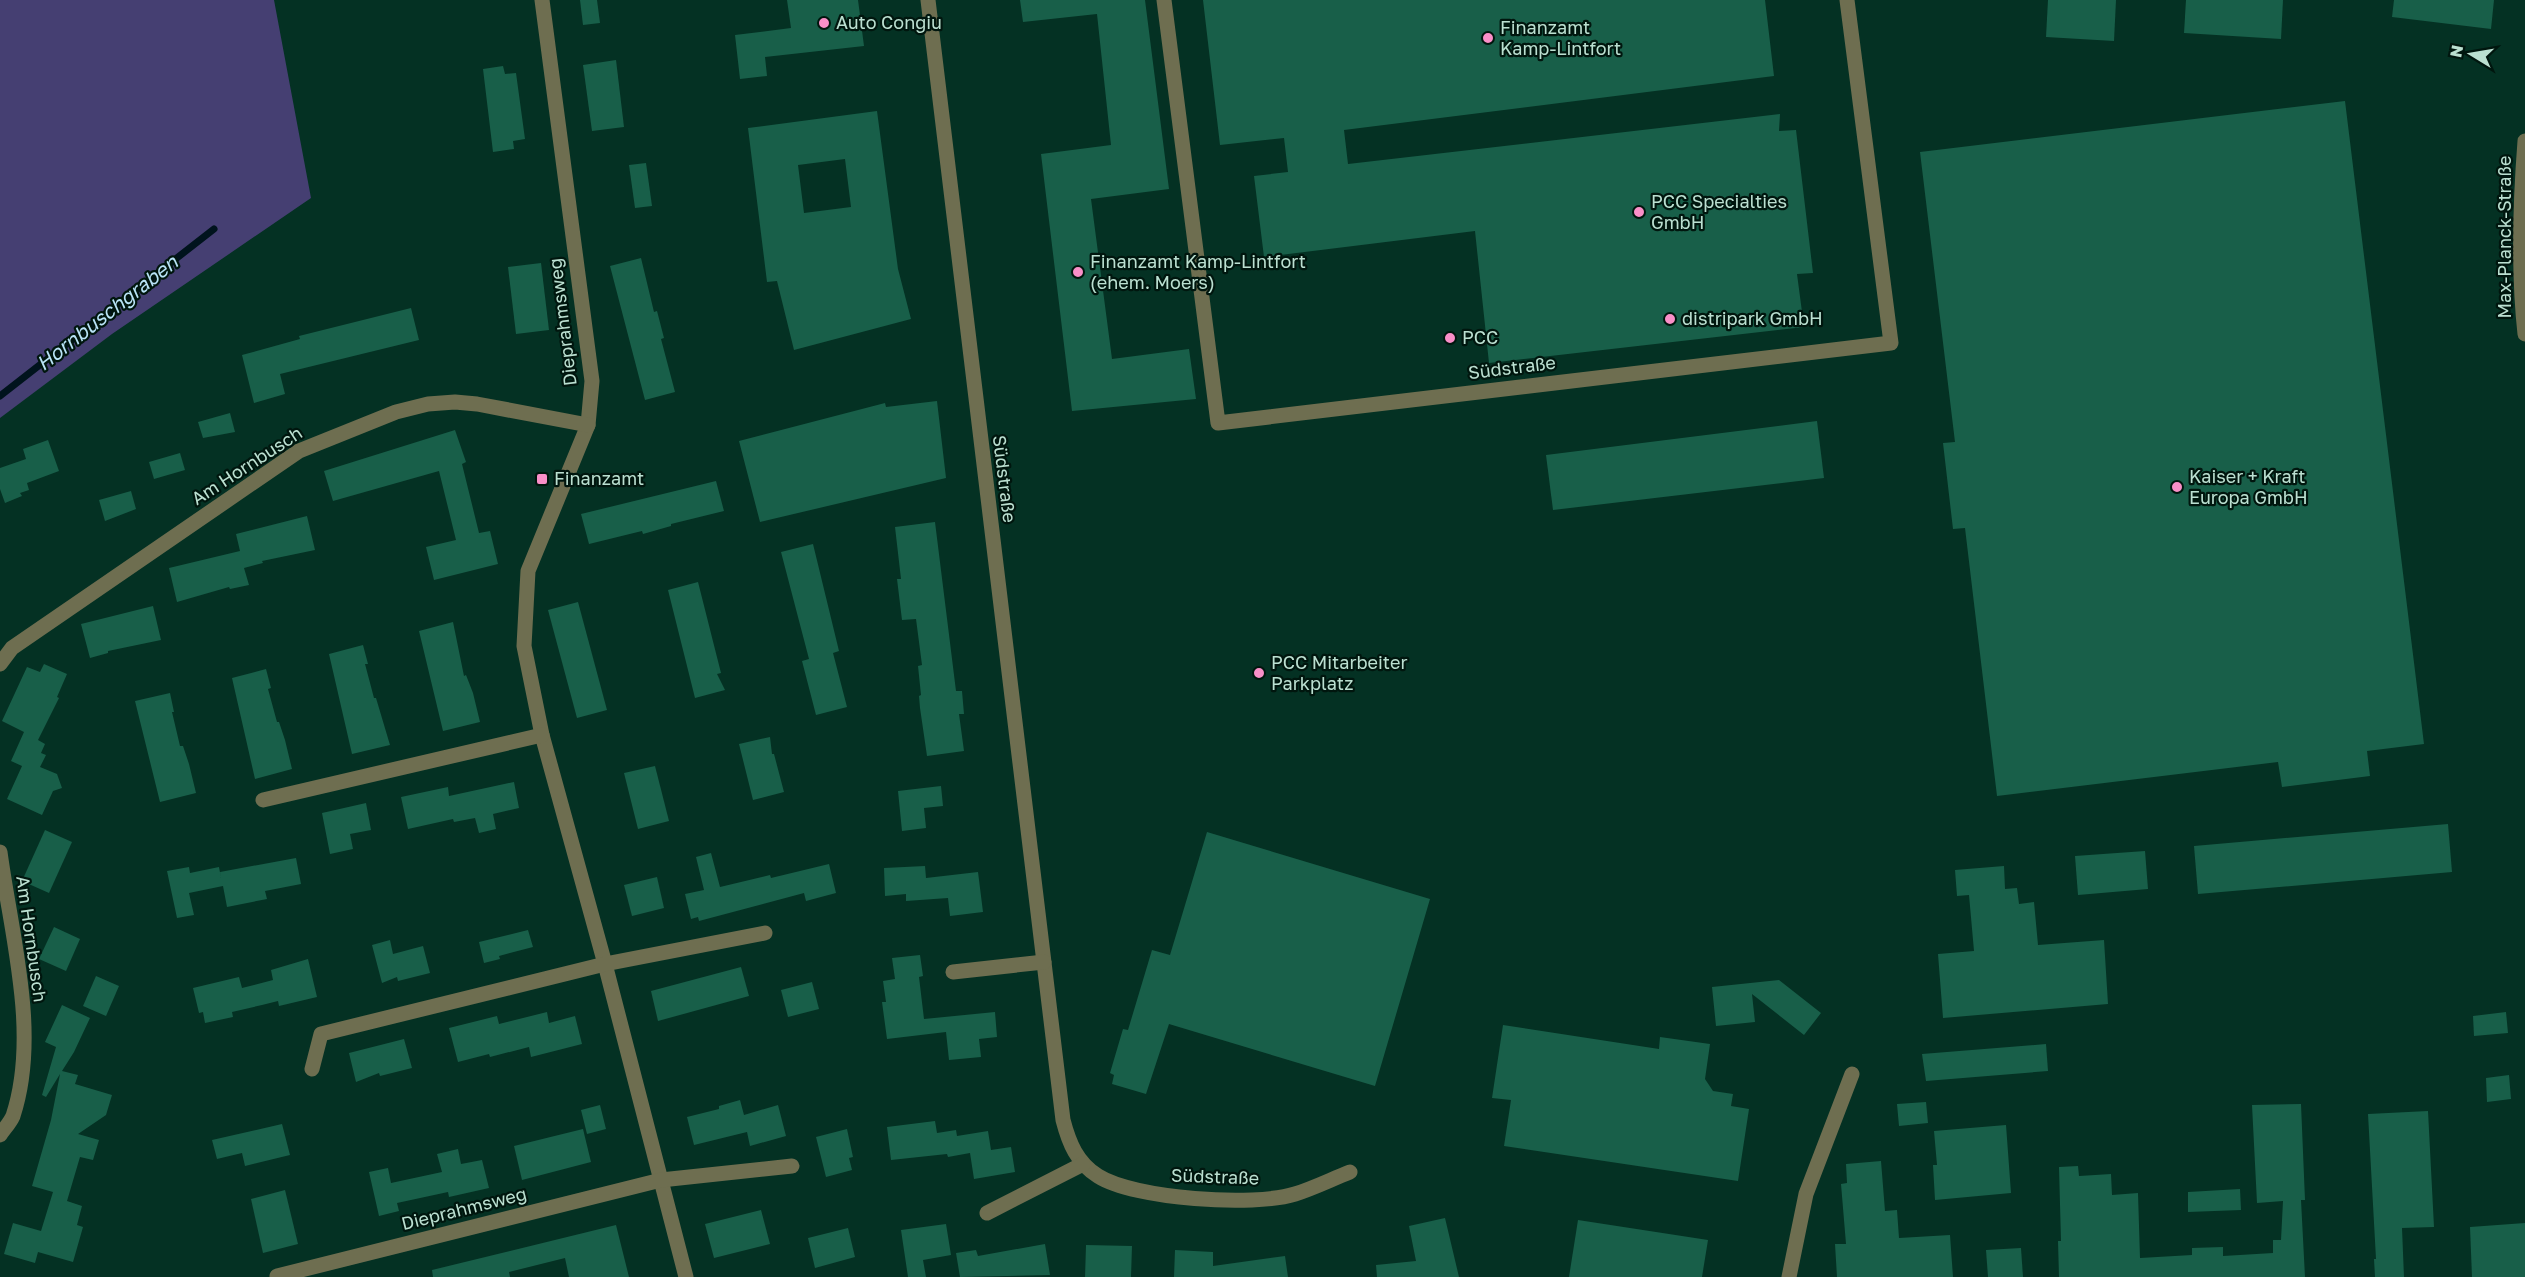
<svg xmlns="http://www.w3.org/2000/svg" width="2525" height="1277" viewBox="0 0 2525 1277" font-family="'Golos Text',sans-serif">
<rect width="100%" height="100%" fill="#043123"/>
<polygon fill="#453f72" points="0,0 274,0 311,198 112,334 0,418"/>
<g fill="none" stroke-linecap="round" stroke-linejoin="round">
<polyline stroke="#00131d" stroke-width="7" points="0,396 214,229"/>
</g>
<g fill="#185f49" fill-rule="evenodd">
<polygon points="580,0 597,0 600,23 583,25"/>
<polygon points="787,0 858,0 864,46 765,57 767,76 740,79 735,35 791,28"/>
<polygon points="1020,0 1145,0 1169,189 1091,199 1112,359 1189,349 1196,399 1072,411 1041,154 1111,145 1097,14 1023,22"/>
<polygon points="1203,0 1765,0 1774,76 1344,130 1348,164 1780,114 1779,131 1796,130 1813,273 1797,274 1804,327 1489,363 1475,231 1264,257 1254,176 1288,172 1284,138 1220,145"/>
<polygon points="2048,0 2116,0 2114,41 2046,37"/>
<polygon points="2186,0 2283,0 2281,39 2184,33"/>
<polygon points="2394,0 2494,0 2491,29 2392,17"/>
<polygon points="616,60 624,127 592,131 583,65"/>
<polygon points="503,66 505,74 516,73 525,139 513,141 514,149 493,152 483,69"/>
<polygon points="2345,101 2424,744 2367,751 2370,776 2282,787 2278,762 1997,796 1965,528 1953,529 1943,443 1955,442 1920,152"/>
<path d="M877 111 898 269 911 319 794 350 777 281 767 282 748 128ZM845 159 851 207 804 213 798 165Z"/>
<polygon points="646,163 652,206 635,208 629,165"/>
<polygon points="641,258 654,312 657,311 664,338 661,339 675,392 645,400 610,266"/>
<polygon points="541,263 549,330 516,334 508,267"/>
<polygon points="411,308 419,340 280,374 285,394 254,403 242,355 300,339 299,336"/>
<polygon points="937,401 946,478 760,522 739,441 885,403 886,407"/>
<polygon points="230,413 235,432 203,438 198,422"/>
<polygon points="1817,421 1824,478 1553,510 1546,455"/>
<polygon points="455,430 466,462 462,464 479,533 490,531 498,564 434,580 426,547 456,540 439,471 333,501 324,471"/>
<polygon points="48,440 59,471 27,483 29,490 20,493 22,496 5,503 0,489 0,468 26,459 23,449"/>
<polygon points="180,453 185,470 154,479 149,462"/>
<polygon points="716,481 724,511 671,524 671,526 643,534 642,531 589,544 581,514"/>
<polygon points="131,491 136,509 105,521 99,500"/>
<polygon points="307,516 315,550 262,561 263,563 244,568 249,585 230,589 229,587 177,602 169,568 240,551 236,534"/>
<polygon points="935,522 956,691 962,691 964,714 959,714 964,751 927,756 920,708 919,696 921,695 918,666 922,665 916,619 902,620 897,579 901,579 895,527"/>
<polygon points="813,544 839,651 833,653 847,707 816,715 802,661 809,659 781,552"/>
<polygon points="698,582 721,673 717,674 725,690 695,698 668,590"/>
<polygon points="578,602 607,710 577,718 548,610"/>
<polygon points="153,606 161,640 108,651 108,653 90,658 81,624"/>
<polygon points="453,622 464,676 466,675 473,693 480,722 443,731 419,631"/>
<polygon points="363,645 368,664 365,664 374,698 376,698 390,745 352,754 329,654"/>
<polygon points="44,664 67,674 57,697 59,698 38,740 45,744 41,753 46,755 40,767 57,774 62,788 53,791 42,815 7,799 22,766 11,761 24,732 2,721 27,667 40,672"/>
<polygon points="266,669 271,688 268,689 277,722 279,722 285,740 292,769 255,779 232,678"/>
<polygon points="170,693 174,712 172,712 180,746 183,746 189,764 196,793 160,802 135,701"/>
<polygon points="770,737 772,754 774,754 784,792 753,800 739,744"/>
<polygon points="655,766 669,821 638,829 624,773"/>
<polygon points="514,782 519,808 493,814 496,829 479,833 475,818 454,822 453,819 408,829 401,797 448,787 449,796"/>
<polygon points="941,786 943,806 924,808 926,828 902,831 898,791"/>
<polygon points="366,803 371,830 350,834 353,849 330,854 322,813"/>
<polygon points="2448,824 2452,872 2198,894 2194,846"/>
<polygon points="45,830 72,842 49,893 22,881"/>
<polygon points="1207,832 1430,899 1375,1086 1169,1024 1146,1094 1112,1084 1114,1075 1110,1073 1123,1029 1128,1030 1152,950 1170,955"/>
<polygon points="2145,851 2148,889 2078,895 2075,856"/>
<polygon points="711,853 720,887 770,875 771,878 829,864 836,893 806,901 804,893 699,921 698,917 691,919 685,894 704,890 696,857"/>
<polygon points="296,858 301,884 265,891 267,899 227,907 223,886 189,893 194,915 177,918 167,871 189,867 190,873 219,867 221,878 220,872"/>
<polygon points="925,866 926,878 978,872 983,912 950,916 948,898 906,901 906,894 885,896 884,868"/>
<polygon points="2004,866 2005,889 2017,888 2019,904 2034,902 2038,945 2104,940 2108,1004 1943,1018 1938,954 1974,951 1969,895 1957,896 1955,870"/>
<polygon points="657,877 664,908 632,916 624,885"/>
<polygon points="54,927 80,939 66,971 39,959"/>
<polygon points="528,930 533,947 499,956 500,959 484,963 479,942"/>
<polygon points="390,940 393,954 423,946 430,973 398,981 397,977 382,983 372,945"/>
<polygon points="920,955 923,976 919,977 924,1019 995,1012 997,1037 979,1039 981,1057 949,1060 946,1032 887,1039 882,1002 886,1002 883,981 895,979 892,958"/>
<polygon points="308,959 317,997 279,1006 278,1001 262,1005 232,1012 233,1017 205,1023 203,1012 199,1013 193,988 239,977 242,988 273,980 271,970"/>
<polygon points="741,967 749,996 658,1021 651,991"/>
<polygon points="96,976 119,986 106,1016 83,1006"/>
<polygon points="1779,980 1821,1013 1804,1035 1752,994 1755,1022 1716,1026 1712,987"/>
<polygon points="812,982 819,1009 788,1017 781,990"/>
<polygon points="62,1005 90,1018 74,1052 62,1071 78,1075 75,1084 112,1095 106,1115 78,1134 99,1140 93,1160 80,1157 67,1201 82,1206 77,1225 83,1227 73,1262 38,1252 35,1263 4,1254 13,1223 41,1231 53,1192 32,1186 51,1120 60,1074 46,1097 42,1095 56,1047 45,1042"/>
<polygon points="547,1012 549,1023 575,1016 582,1044 531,1057 529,1047 490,1057 489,1054 458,1062 449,1028 497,1016 499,1024"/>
<polygon points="2506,1012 2508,1033 2474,1036 2473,1016"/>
<polygon points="1503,1025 1659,1049 1660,1037 1710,1044 1705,1079 1713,1091 1733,1094 1731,1106 1749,1109 1738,1181 1504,1146 1511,1100 1492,1098"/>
<polygon points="404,1039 412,1068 380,1076 379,1073 356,1082 349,1053"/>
<polygon points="2046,1044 2048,1071 1926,1081 1922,1054"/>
<polygon points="2509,1075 2511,1099 2487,1102 2486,1078"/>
<polygon points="740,1100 744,1115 778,1105 786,1136 750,1146 747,1132 694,1145 687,1117 719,1109 719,1106"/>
<polygon points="1926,1102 1928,1123 1899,1126 1897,1104"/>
<polygon points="2301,1104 2305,1200 2301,1200 2305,1277 2059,1277 2058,1241 2061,1241 2059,1167 2078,1166 2079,1176 2111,1174 2112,1195 2138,1193 2140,1258 2192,1255 2192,1248 2223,1247 2223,1256 2273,1253 2273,1240 2281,1240 2283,1201 2257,1203 2252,1105"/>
<polygon points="600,1105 606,1129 587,1134 581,1110"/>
<polygon points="2428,1111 2434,1227 2402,1228 2404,1277 2375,1277 2374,1259 2376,1259 2368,1114"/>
<polygon points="935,1121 937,1133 956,1130 957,1136 988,1131 991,1150 1011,1147 1015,1172 974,1179 970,1153 948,1157 947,1154 891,1160 887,1127"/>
<polygon points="282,1124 290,1155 245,1166 242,1153 217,1159 212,1140"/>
<polygon points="2006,1125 2011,1193 1935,1200 1933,1165 1937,1165 1934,1131"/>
<polygon points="583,1129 591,1162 522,1180 514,1146"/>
<polygon points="847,1129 853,1157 849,1158 852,1170 826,1177 816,1137"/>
<polygon points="458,1149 461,1164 482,1160 489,1188 449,1197 448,1192 397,1203 399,1211 379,1216 369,1172 388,1168 391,1183 442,1172 437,1154"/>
<polygon points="1881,1161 1885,1211 1897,1210 1899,1238 1950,1235 1953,1277 1837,1277 1835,1244 1846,1244 1841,1184 1847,1183 1846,1164"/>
<polygon points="2240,1189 2241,1210 2188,1212 2188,1192"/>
<polygon points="285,1190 298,1244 263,1253 251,1199"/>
<polygon points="761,1210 770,1244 714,1258 705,1224"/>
<polygon points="1445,1218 1459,1277 1377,1277 1376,1265 1416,1261 1409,1226"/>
<polygon points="1578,1220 1708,1240 1702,1277 1569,1277"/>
<polygon points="2525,1223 2525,1277 2472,1277 2470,1227"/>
<polygon points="946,1224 951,1255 923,1260 926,1277 908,1277 901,1230"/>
<polygon points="616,1225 629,1277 569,1277 565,1258 509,1272 510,1277 433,1277 432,1270"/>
<polygon points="848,1228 855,1257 815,1268 808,1238"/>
<polygon points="1045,1244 1050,1275 960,1277 956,1253 976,1250 978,1256"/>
<polygon points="1086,1245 1132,1246 1131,1277 1085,1277"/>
<polygon points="2021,1248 2023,1277 1988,1277 1986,1250"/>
<polygon points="1175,1250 1213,1252 1213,1266 1285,1256 1288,1277 1174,1277"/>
</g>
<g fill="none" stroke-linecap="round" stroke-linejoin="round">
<g stroke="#6e6e50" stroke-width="15">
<polyline points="542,0 592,381 588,425 528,571 524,646 542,735 605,964 686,1277"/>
<path d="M928 0 1063 1120C1069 1143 1077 1163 1098 1176 1134 1199 1254 1207 1295 1194 1314 1188 1332 1179 1350 1172"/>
<polyline points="1164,0 1218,423 1891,343 1847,0"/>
<path d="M2525 141C2520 205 2518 270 2525 334"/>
<polyline points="0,664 12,648 299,451 396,412 428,404 455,402 477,404 588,425"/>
<polyline points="263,800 542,735"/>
<path d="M0 852C11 935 40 1034 13 1116 10 1123 4 1129 0 1135"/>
<polyline points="953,972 1044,962"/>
<polyline points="312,1069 321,1034 605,964 765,933"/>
<polyline points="987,1213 1083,1164"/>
<polyline points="277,1276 661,1180 792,1166"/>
<polyline points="1789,1277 1806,1194 1852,1074"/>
</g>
</g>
<g fill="#f98fc8" stroke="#00160e" stroke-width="2">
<circle cx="824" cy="23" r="6"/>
<circle cx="1488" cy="38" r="6"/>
<circle cx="1639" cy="212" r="6"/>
<circle cx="1078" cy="272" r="6"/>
<circle cx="1670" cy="319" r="6"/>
<circle cx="1450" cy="338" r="6"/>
<rect x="536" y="473" width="12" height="12" rx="3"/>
<circle cx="2177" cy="487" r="6"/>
<circle cx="1259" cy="673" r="6"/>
</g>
<g text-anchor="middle" stroke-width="4.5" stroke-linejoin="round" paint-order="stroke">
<g font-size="18" fill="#bbe0d1" stroke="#00160e" text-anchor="start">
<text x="836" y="29">Auto Congiu</text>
<text x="1500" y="34">Finanzamt<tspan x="1500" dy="21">Kamp-Lintfort</tspan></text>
<text x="1651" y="208">PCC Specialties<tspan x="1651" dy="21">GmbH</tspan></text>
<text x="1090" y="268">Finanzamt Kamp-Lintfort<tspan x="1090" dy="21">(ehem. Moers)</tspan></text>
<text x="1682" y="325">distripark GmbH</text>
<text x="1462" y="344">PCC</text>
<text x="2189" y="483">Kaiser + Kraft<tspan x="2189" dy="21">Europa GmbH</tspan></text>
<text x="554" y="485">Finanzamt</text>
<text x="1271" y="669">PCC Mitarbeiter<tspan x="1271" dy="21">Parkplatz</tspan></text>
</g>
<g font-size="18" fill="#bbe0d1" stroke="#00160e">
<text transform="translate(2505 237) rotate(-90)" y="6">Max-Planck-Straße</text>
<text transform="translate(563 322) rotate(-97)" y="6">Dieprahmsweg</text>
<text transform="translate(1512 368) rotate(-7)" y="6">Südstraße</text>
<text transform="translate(247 466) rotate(-33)" y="6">Am Hornbusch</text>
<text transform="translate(1004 479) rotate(83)" y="6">Südstraße</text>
<text transform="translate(31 939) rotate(82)" y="6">Am Hornbusch</text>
<text transform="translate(1215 1177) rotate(2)" y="6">Südstraße</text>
<text transform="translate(464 1209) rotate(-14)" y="6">Dieprahmsweg</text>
</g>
<g font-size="20" font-style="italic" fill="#b9e4f7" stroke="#00160e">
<text transform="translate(107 313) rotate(-38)" y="7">Hornbuschgraben</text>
</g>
</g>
<g transform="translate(2471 54) rotate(281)" stroke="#00160e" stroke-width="4.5" paint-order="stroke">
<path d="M0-4.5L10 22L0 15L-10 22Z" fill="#bbe0d1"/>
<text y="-9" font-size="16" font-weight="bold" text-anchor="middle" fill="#bbe0d1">N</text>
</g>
</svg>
